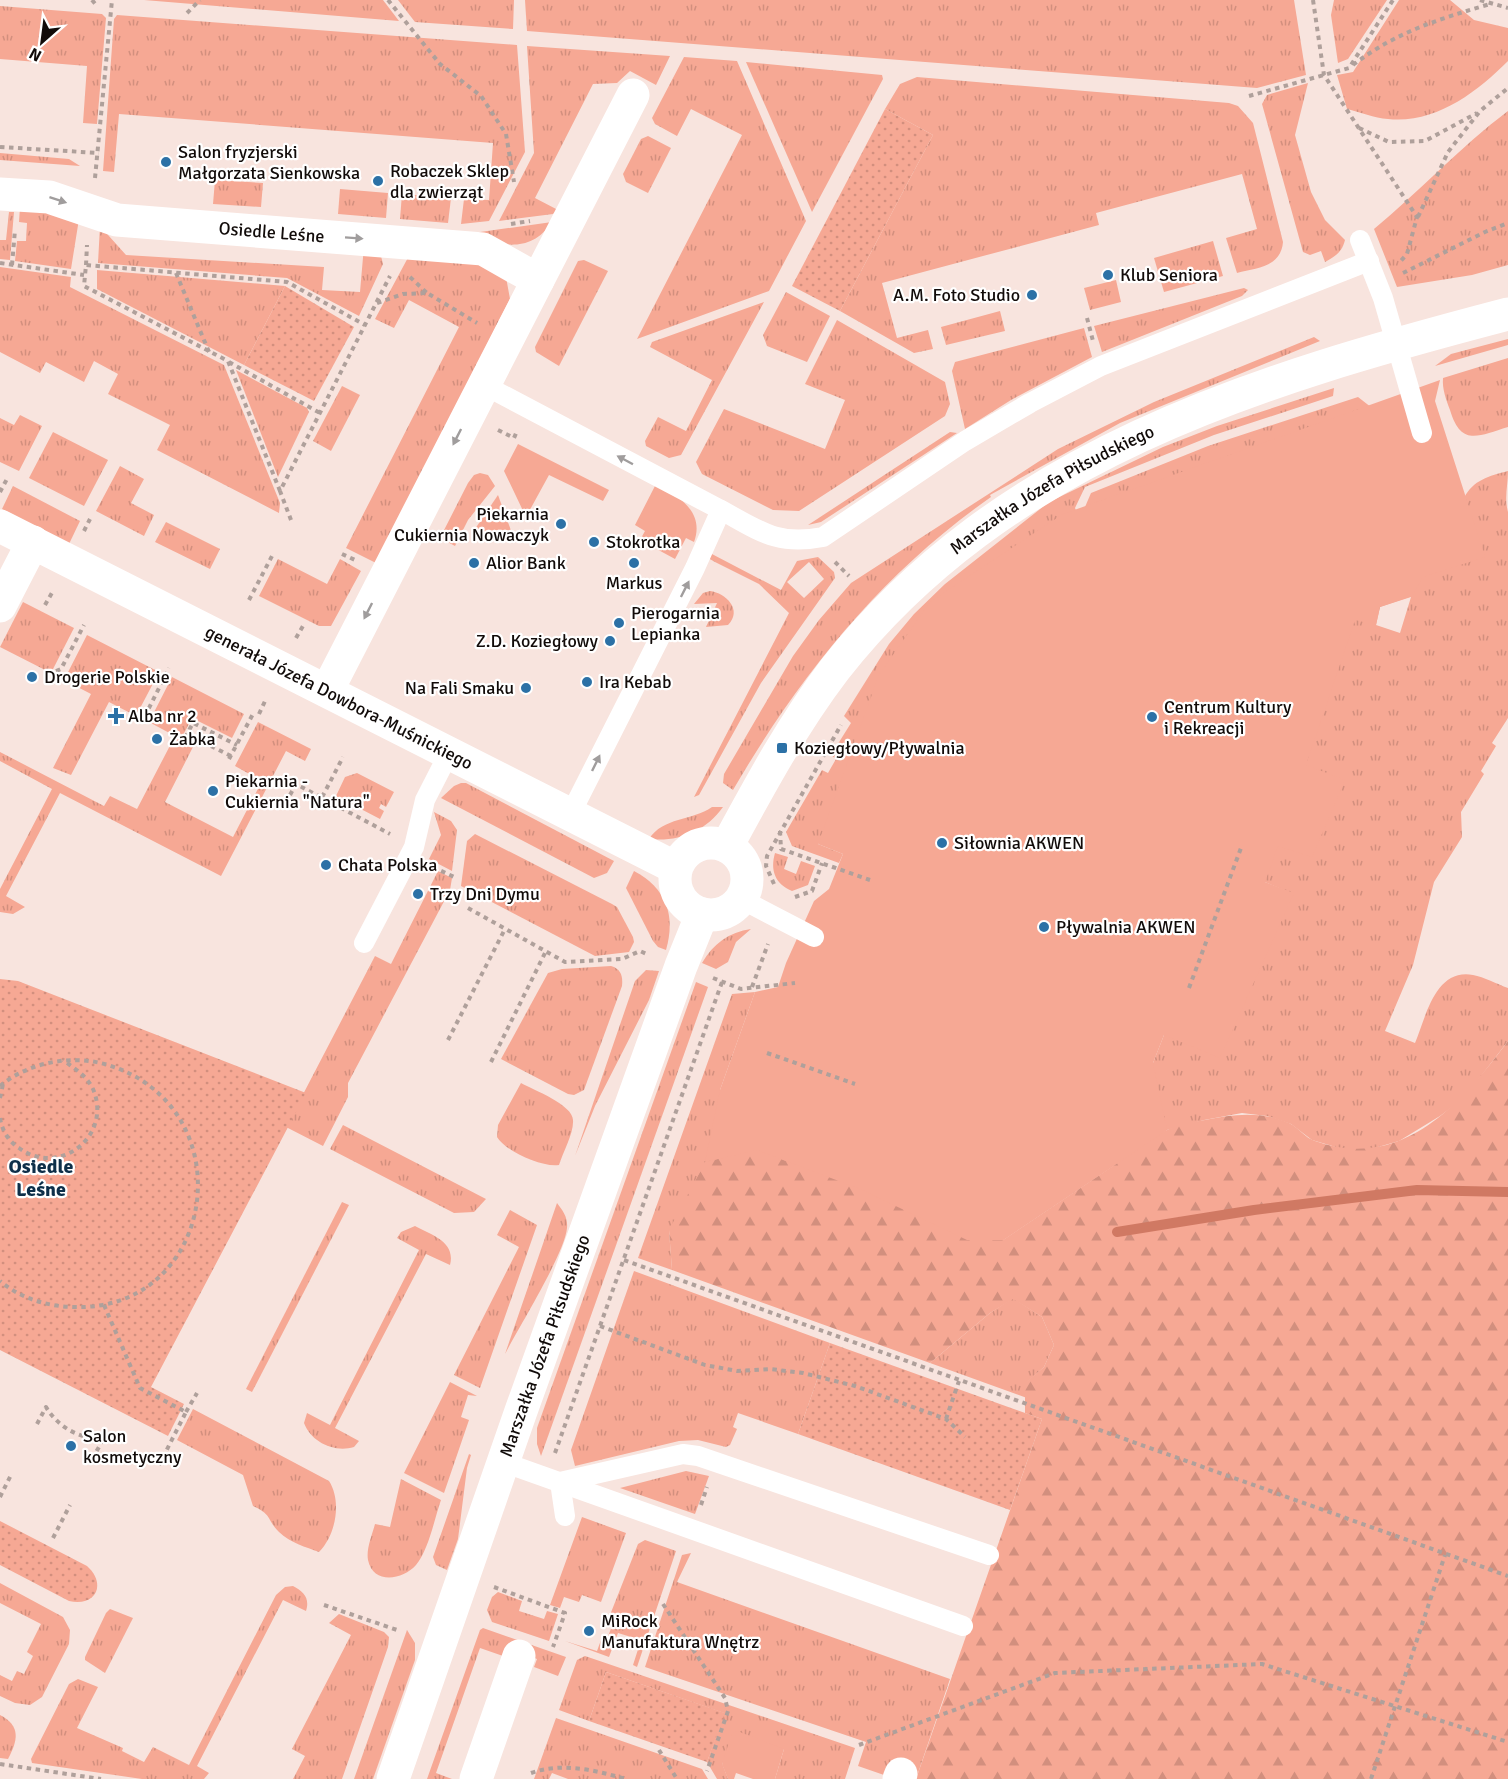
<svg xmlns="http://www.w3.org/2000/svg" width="1508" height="1779" viewBox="0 0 1508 1779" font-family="Signika,sans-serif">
<defs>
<pattern id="grass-tufts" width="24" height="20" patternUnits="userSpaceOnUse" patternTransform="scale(1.5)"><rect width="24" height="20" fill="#f6a894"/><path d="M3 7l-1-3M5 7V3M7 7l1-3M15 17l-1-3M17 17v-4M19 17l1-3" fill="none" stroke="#d28f7e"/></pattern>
<pattern id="forest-firs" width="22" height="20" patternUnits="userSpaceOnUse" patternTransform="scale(1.5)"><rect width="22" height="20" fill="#f6a894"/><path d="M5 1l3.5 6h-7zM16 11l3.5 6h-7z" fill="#d28f7e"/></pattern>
<pattern id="park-dots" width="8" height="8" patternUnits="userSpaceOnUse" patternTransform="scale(1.5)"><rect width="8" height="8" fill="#f6a894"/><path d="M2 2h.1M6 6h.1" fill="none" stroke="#d28f7e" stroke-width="1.8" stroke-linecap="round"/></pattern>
</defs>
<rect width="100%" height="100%" fill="#f8e4de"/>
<g fill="url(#grass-tufts)" fill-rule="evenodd">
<polygon points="144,0 383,0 399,21"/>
<polygon points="398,0 514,0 513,29 415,22"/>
<polygon points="525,0 1294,0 1306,75 1257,88 527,31"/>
<polygon points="1334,0 1387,0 1348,59 1338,63 1331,15"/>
<path d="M1399 0H1450L1474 20 1508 28V61C1476 93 1435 124 1388 119 1374 118 1360 112 1347 109L1337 75 1353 72Z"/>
<polygon points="0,6 102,14 106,18 97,124 83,123 87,66 0,59"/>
<polygon points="117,15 517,45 525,152 489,221 461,224 464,199 489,200 493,143 119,114 114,172 103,171 114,19"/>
<polygon points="527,46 670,56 656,85 630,71 617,83 593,84 535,198 558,210 553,214 499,221 534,153"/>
<polygon points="684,57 737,61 806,221 769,291 637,339 742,135 691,109 677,136 655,124 652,118"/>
<polygon points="746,62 882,75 883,79 812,212"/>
<path d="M917 77 1229 103 1238 106 1253 123 1283 242C1281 267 1257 268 1237 273L1226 238 1257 229 1242 174 1096 213 1099 225 882 283 897 338 928 330 933 349 914 353 840 311 933 135 885 109 900 84Z"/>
<path d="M1308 83 1295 135 1311 192 1325 220 1345 240C1342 252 1336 256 1325 262L1321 251 1310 255 1303 252 1262 104 1267 95Z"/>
<path d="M1508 111V265L1472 275 1397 287 1374 229C1420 191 1460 147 1508 111Z"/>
<polygon points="648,136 671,148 648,193 626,182 623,174 641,139"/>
<polygon points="0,153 69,159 80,166 0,160"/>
<polygon points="215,180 263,183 261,207 213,204"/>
<polygon points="340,189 388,193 386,218 338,214"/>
<polygon points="402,194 451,198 448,223 400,219"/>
<polygon points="20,207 79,219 71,269 15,261 17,241 26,241 27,223 19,222"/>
<polygon points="9,212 14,212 10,260 0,259 0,240 6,240"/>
<path d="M552 222C528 258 495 242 459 235Z"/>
<polygon points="100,226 126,255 324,267 322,290 360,292 364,246 381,256 383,264 359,316 287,278 98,263"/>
<polygon points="1213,241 1223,276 1164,292 1154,258"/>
<polygon points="411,252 484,260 506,277 510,299 376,563 346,548 459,327 409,300 394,328 375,319"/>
<polygon points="584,260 608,271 559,366 536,352 535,347 578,261"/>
<polygon points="0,267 71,277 70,287 224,365 280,503 279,513 157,450 170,425 108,394 118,374 94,361 84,382 46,362 40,373 0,352"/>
<polygon points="97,270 285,286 244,365 97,289"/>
<polygon points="1116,280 1121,302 1090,310 1084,288"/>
<polygon points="1244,288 1248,290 1242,296 1102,352 1094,326"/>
<polygon points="786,292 830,316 807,362 767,346 763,335"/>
<polygon points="764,302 681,455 669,458 646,446 645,441 658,417 686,431 712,380 650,347 652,342"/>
<polygon points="1000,311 1005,331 946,345 941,327"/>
<polygon points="837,320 945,382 950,404 945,416 799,511 773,510 702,474 696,462 724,409 825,449 845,400 805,384"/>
<polygon points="1084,328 1092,357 1011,400 965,429 952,371 955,362"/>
<path d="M1314 337 1320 341 1120 423 990 495 991 497C881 574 800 675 733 790L723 783 724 774 793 656 819 620 851 583 1058 449 1154 402Z"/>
<polygon points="1508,339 1508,345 1435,366 1451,354"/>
<path d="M1508 358V427C1478 436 1461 447 1450 410 1446 399 1442 389 1443 378Z"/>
<polygon points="236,370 307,408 309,412 278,477"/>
<polygon points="342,386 360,395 331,451 313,441"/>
<polygon points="1334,388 1333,396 1214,435 1085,487 1075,508 1084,528 818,844 843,854 839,863 792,846 786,832 822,770 828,773 836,759 831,755 851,723 844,716 889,644 914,614 945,584 1049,502 1163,447 1217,426"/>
<polygon points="1358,397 1376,411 1085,507 1091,493 1208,446"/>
<polygon points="20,415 42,426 19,471 0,462 0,418 14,425"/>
<polygon points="53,432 108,460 84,506 29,478"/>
<polygon points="950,432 957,433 821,522 808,525"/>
<polygon points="120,466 144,479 131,503 154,515 144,536 96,511"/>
<path d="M1508 471C1508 486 1504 497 1508 512V718L1492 743 1496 746 1481 771 1484 774 1461 812 1462 837 1434 882 1413 965 1385 1031 1415 1043C1426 1017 1435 968 1473 975 1484 977 1497 984 1508 988V1041L1464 1098 1440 1116 1399 1141 1371 1149 1346 1150 1312 1140 1291 1124 1267 1116 1242 1113 1204 1120 1167 1130 1003 1240 669 1230 672 1270 638 1258 732 994 755 992 720 1090 1153 1063 1164 1035 1289 892 1260 880 1344 620 1464 498C1473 480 1489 476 1508 471ZM1411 597 1400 633 1376 625 1380 607Z"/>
<polygon points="480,473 488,475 495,486 468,520 455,546 440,538 468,483 474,475"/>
<polygon points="13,486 80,521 69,544 2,509"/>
<polygon points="166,522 220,549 210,569 155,542"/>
<path d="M710 553 781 590 797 561 818 557 834 572 835 578 761 683 699 795 694 797 789 613 759 584 715 562 708 558ZM809 562 824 579 804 598 787 582Z"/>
<polygon points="278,559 327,584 340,559 361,571 331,626 319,626 259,596"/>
<path d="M710 591C726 593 743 610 728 625L706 627 717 603 694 604 703 593Z"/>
<polygon points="23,602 74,628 51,673 0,647"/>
<polygon points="87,635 159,672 136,716 109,702 71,775 53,768 91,694 64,680"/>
<polygon points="172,677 244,714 232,738 192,718 181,739 194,745 165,802 233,837 262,781 235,766 258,722 311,749 305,761 286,751 221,876 60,793 6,896 25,907 13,914 0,912 0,889 52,789 0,761 0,752 104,806 110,796 137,809 175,736 149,722"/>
<polygon points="357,773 394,792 386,807 381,804 379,808 384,811 380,819 336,796 345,777"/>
<polygon points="461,783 466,783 614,861 607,873 594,878 441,798 454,786"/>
<path d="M712 807H723C705 832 679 842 649 839 663 817 692 821 712 807Z"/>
<polygon points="434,812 451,821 457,830 452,871 429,859 441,835"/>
<polygon points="475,834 612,904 617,907 633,937 634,942 629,952 595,956 461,886 467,841"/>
<path d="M775 853 788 857 784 869 796 874 801 861 815 866 808 885 792 891C775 884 770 870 775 853Z"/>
<polygon points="438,871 452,878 450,890 348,1083 348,1097 323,1146 286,1127 375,956 391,964"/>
<path d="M634 871C666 888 676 915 666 950L658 947 653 941 626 888Z"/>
<path d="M751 929 736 942 728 962 716 969 702 963C713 944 729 932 751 929Z"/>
<path d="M611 966C621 969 623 976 622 986L584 1090 574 1095 568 1094 501 1059 548 973 562 969Z"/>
<polygon points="646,970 659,971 649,1000 595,1106 575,1156 635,981"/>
<polygon points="696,982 708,987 541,1456 537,1444 537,1428"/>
<path d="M521 1083C534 1090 573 1105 573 1120 574 1133 563 1152 559 1165 543 1168 505 1151 497 1137L498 1125Z"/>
<polygon points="343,1125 486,1199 474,1212 454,1213 330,1149"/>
<polygon points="342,1202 349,1205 252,1392 246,1389"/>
<path d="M557 1203C563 1211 568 1217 567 1228 565 1253 519 1327 505 1354Z"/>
<polygon points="510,1210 537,1225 480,1388 454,1375 519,1247 497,1235"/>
<path d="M415 1226C432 1235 456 1242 450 1265L426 1254 335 1428 359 1441 354 1447C334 1453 311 1442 304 1423L307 1413 330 1425 419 1250 397 1238 401 1232Z"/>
<polygon points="634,1271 830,1343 798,1434 738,1413 733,1427 737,1429 730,1445 726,1447 698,1440 679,1441 575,1466 571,1450"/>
<polygon points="1013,1298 1042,1317 1054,1345 1044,1367 1026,1383 1027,1398 930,1363 990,1313"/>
<polygon points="450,1382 477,1396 468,1395 461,1417 469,1420 444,1493 404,1473"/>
<path d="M193 1409 329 1481C342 1501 336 1535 319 1552 306 1547 290 1543 279 1532 266 1519 273 1515 253 1506L243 1475 177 1440Z"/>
<polygon points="469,1454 471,1455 467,1468 458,1539 447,1570 436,1565 433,1557"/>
<polygon points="686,1471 709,1476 695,1514 620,1488"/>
<path d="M401 1479 441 1500C434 1520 429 1549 416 1565 403 1580 373 1585 368 1560 366 1549 372 1535 375 1524L390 1527Z"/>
<polygon points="582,1517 626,1533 601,1602 582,1595 579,1602 564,1597 560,1608 550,1605"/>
<polygon points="645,1540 676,1551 637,1667 633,1665 641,1640 618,1633 609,1657 565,1641 597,1651 601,1640 606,1642 613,1623 608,1620 638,1544"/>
<polygon points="691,1553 677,1582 950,1679 917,1776 888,1764 884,1775 858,1766 866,1742 645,1667 682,1555"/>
<polygon points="0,1583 63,1617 70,1630 69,1644 42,1697 30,1705 15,1703 0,1696 0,1675 12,1681 17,1671 24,1674 33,1656 27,1652 41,1624 0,1603"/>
<path d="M293 1586C304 1592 310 1598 306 1611L283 1600 197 1766 209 1773 204 1779H142L32 1763 31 1759 69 1684 78 1679 98 1687 77 1728 123 1748 122 1751 144 1762 153 1747 189 1765 276 1595 285 1587Z"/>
<polygon points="498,1592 522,1601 519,1611 544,1619 547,1611 558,1614 549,1641 492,1622 487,1610 492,1597"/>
<polygon points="110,1609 133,1618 105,1673 85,1660 85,1657 106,1613"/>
<polygon points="339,1614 384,1632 389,1637 388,1647 342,1779 293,1779 305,1756 292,1749 351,1635 329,1623"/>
<polygon points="483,1628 566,1657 558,1676 534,1667 537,1659 507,1648 503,1656 480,1648 436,1773 452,1779 427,1779 480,1630"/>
<polygon points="407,1630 415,1643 415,1660 373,1779 354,1779"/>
<polygon points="585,1656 855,1748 845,1779 775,1779 784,1749 722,1763 728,1779 717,1779 707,1762 724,1713 606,1672 589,1721 559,1710 577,1660"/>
<path d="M0 1715C21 1726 18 1740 8 1759L0 1758Z"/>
<polygon points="556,1718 702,1769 708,1779 568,1779 552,1773 549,1779 534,1779"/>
</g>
<path fill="url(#forest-firs)" d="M1508 1041V1779H916L1042 1419 1025 1413V1383L1044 1367 1054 1345 1042 1317 1013 1299 990 1313 930 1363 672 1270 669 1230 705 1162 756 1150 1003 1240C1040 1215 1076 1191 1113 1166 1130 1154 1147 1140 1165 1131 1176 1125 1193 1122 1205 1120 1233 1114 1262 1111 1289 1123 1299 1128 1305 1138 1315 1141 1402 1172 1461 1104 1508 1041Z"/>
<g fill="url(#park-dots)">
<polygon points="885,109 933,135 840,311 792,286"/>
<polygon points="285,286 354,327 314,401 244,365"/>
<polygon points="0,979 18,981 306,1093 151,1387 184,1404 168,1436 0,1350"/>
<polygon points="830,1343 1042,1419 1010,1510 798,1434"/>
<path d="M0 1521 87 1566C107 1584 96 1607 69 1601L0 1565Z"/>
<polygon points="606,1672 725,1713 707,1762 589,1721"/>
</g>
<g fill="#f6a894">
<polygon points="1440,380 1435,401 1485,557 1423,577 1412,596 1380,607 1376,625 1355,620 1306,765 1345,780 1312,857 1278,846 1265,882 1294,893 1220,1058 1164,1035 1153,1063 1167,1130 1003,1240 967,1240 860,1189 757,1150 705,1162 720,1090 755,992 778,987 786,963 814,901 829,889 843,854 818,844 879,675 930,602 1063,514"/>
<polygon points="518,444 609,490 603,501 549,475 526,517 504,471"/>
<path d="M656 484C679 496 705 512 694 542L686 538 675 559 640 540 645 531 635 525Z"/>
<polygon points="498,495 513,536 504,543 475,529"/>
<polygon points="737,1731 784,1749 775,1779 753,1779 736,1773 734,1779 728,1779 722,1764 732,1733"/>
</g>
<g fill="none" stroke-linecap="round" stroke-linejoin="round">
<polyline stroke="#d07963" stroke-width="10" points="1117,1232 1254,1210 1417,1190 1508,1192"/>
<g stroke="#afa09b" stroke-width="4" stroke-dasharray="4.5 4.5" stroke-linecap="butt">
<polyline points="92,0 97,6"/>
<polyline points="388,0 440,64 481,96 506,134 514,182"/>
<polyline points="1313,0 1324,75 1417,217 1407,254 1399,263"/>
<polyline points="1480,0 1508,8"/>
<polyline points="187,13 200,0"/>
<path d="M1353 65C1396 32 1439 19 1490 4"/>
<polyline points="1249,96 1349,68 1393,0"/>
<polyline points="1359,128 1389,142 1425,141 1477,113"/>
<polyline points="0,147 99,153"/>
<polyline points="95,178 112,0"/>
<polyline points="1418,217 1448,152 1480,111 1508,88"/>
<polyline points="511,224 530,221"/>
<polyline points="0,263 84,275"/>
<polyline points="12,265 15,230"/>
<polyline points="86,265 87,245"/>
<polyline points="176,273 209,352"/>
<polyline points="1403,273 1485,232 1508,223"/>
<polyline points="410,277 427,293"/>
<polyline points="377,303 403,294 427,293 477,323"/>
<polyline points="1087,318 1093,341"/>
<polyline points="229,362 320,413"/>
<polyline points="498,430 514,438 517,431"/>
<polyline points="280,491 228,361 84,286 86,265 287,282 365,325"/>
<polyline points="0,492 8,477"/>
<polyline points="291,520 280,491 390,276"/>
<polyline points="84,531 90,519"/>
<polyline points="342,554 355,560"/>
<polyline points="835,562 849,576"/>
<polyline points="249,600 272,556"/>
<polyline points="45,605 53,591"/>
<polyline points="296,638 303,626"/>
<polyline points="56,671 61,669 84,625"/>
<polyline points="259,714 266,699"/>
<polyline points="147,717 147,712 169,668"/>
<polyline points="231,756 187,734 193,723 237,745"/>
<polyline points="229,759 254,712"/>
<polyline points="290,795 296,784 390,834"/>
<polyline points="318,805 343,757"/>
<polyline points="780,831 781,849 870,880"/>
<polyline points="433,867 454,877"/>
<polyline points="774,884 766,866 767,856 841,725"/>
<polyline points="795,897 812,891 822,863"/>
<polyline points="468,908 565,962 622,959 640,951 649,955"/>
<polyline points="713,978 741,989 795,983"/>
<polyline points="752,987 768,944"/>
<polyline points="1189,988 1241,848"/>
<polyline points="448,1040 505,929"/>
<polyline points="767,1053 855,1084"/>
<polyline points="491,1062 546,951"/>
<path d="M0 1086C29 1062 72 1054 108 1065 247 1108 217 1313 72 1307 46 1306 20 1298 0 1281"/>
<polyline points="0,1098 3,1084"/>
<path d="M0 1118C2 1130 8 1141 19 1148 59 1178 113 1136 93 1089 87 1076 74 1068 63 1060"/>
<polyline points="624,1260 1508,1576"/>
<polyline points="104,1305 140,1388 186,1412 159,1465"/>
<polyline points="600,1326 705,1365 737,1371 770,1369 803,1373 855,1386 946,1419 965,1437"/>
<polyline points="186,1412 197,1393"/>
<polyline points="946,1419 959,1381"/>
<path d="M37 1424 46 1407C58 1427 80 1440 104 1438L95 1454"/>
<polyline points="555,1453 722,982"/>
<polyline points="0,1497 11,1475"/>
<polyline points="701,1505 707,1487"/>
<polyline points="53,1538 70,1505"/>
<polyline points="494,1587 565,1613 553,1647"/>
<polyline points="663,1604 725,1698 728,1711 707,1771"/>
<polyline points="324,1605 400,1631"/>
<polyline points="859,1745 1055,1673 1262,1664 1508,1742"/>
<polyline points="659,1750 677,1779"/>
<polyline points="0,1764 101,1779"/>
<path d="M531 1773C562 1762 594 1770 626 1779"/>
<polyline points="1371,1779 1445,1555"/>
</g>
<g stroke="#fff" stroke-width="20">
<polyline points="1360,240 1383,298 1422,433"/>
<polyline points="484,385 721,510 695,568 570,815"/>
<path d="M721 510C760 531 777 546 823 537L965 441 1030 403 1101 366 1369 261"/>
<polyline points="741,899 814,937"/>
<polyline points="364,943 414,847 425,800 449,753"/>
<polyline points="503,1462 963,1626"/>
<polyline points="565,1516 560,1482 683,1454 698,1456 989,1555"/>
</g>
<g stroke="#fff" stroke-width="33">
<path id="s1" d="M0 194 49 197 117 220 483 249 538 280"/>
<path id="s2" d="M0 526 676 868"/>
<polyline points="0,606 33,542"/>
<polyline points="327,691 633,95"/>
<polyline points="476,1779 519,1656"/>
<polyline points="899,1779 901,1774"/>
</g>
<g stroke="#fff" stroke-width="33">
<circle cx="711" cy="879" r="36"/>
<path id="s3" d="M727 846C760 785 793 724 835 669 1003 455 1256 380 1508 314"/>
<path id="s4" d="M393 1779 521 1411 681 966 702 914"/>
</g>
</g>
<defs><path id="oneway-solid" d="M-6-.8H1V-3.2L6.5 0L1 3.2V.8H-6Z" transform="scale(1.5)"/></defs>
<g fill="#a09d9d">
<use href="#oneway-solid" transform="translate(58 200) rotate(18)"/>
<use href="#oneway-solid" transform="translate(354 238) rotate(4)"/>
<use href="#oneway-solid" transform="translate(457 437) rotate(117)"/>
<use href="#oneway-solid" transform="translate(625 460) rotate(-152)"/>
<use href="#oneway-solid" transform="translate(685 589) rotate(-63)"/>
<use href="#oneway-solid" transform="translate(368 611) rotate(117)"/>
<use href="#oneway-solid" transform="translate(596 763) rotate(-64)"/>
</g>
<g fill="#2c71a6" stroke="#fff" stroke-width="2">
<circle cx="166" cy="162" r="6"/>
<circle cx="378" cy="181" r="6"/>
<circle cx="1108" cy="275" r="6"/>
<circle cx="1032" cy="295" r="6"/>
<circle cx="561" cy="524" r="6"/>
<circle cx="594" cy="542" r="6"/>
<circle cx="474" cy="563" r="6"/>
<circle cx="634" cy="563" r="6"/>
<circle cx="619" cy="623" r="6"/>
<circle cx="610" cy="641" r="6"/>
<circle cx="32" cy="677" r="6"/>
<circle cx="587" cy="682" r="6"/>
<circle cx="526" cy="688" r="6"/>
<path d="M113 707h6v6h6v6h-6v6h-6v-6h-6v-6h6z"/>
<circle cx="1152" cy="717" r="6"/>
<circle cx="157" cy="739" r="6"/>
<rect x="776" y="742" width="12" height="12" rx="3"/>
<circle cx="213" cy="791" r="6"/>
<circle cx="942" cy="843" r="6"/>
<circle cx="326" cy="865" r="6"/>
<circle cx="418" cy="894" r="6"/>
<circle cx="1044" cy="927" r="6"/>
<circle cx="71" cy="1446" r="6"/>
<circle cx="589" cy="1631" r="6"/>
</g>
<g text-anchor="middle" stroke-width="4.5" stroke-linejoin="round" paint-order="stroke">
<g font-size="18" fill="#110b09" stroke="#fff" text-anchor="start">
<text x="178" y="158">Salon fryzjerski<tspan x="178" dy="21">Małgorzata Sienkowska</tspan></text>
<text x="390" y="177">Robaczek Sklep<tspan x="390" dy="21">dla zwierząt</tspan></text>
<text x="1120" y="281">Klub Seniora</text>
<text x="1020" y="301" text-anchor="end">A.M. Foto Studio</text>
<text x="549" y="520" text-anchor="end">Piekarnia<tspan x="549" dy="21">Cukiernia Nowaczyk</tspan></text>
<text x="606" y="548">Stokrotka</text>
<text x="486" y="569">Alior Bank</text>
<text x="634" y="589" text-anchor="middle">Markus</text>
<text x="631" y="619">Pierogarnia<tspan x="631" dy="21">Lepianka</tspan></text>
<text x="598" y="647" text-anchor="end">Z.D. Koziegłowy</text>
<text x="44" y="683">Drogerie Polskie</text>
<text x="599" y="688">Ira Kebab</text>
<text x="514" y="694" text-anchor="end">Na Fali Smaku</text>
<text x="1164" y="713">Centrum Kultury<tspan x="1164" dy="21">i Rekreacji</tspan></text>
<text x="128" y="722">Alba nr 2</text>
<text x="169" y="745">Żabka</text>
<text x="794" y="754">Koziegłowy/Pływalnia</text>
<text x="225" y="787">Piekarnia -<tspan x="225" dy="21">Cukiernia "Natura"</tspan></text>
<text x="954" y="849">Siłownia AKWEN</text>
<text x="338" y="871">Chata Polska</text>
<text x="430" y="900">Trzy Dni Dymu</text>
<text x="1056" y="933">Pływalnia AKWEN</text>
<text x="83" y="1442">Salon<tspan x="83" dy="21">kosmetyczny</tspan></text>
<text x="601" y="1627">MiRock<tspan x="601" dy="21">Manufaktura Wnętrz</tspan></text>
</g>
<g font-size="18" fill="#110b09" stroke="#fff">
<text dy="6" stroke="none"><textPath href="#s1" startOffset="276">Osiedle Leśne</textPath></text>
<text dy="6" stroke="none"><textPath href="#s3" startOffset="492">Marszałka Józefa Piłsudskiego</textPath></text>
<text dy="6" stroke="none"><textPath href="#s2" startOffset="380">generała Józefa Dowbora-Muśnickiego</textPath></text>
<text dy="6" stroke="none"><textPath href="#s4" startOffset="459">Marszałka Józefa Piłsudskiego</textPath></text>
</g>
<g font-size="20" font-weight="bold" fill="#0e2f49" stroke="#fff">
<text x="41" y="1173">Osiedle<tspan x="41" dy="23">Leśne</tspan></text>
</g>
</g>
<g transform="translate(42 42) rotate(208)" stroke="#ffffff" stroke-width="4.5" paint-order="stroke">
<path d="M0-4.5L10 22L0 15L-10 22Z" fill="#110b09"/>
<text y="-9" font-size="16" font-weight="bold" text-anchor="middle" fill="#110b09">N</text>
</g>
</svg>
